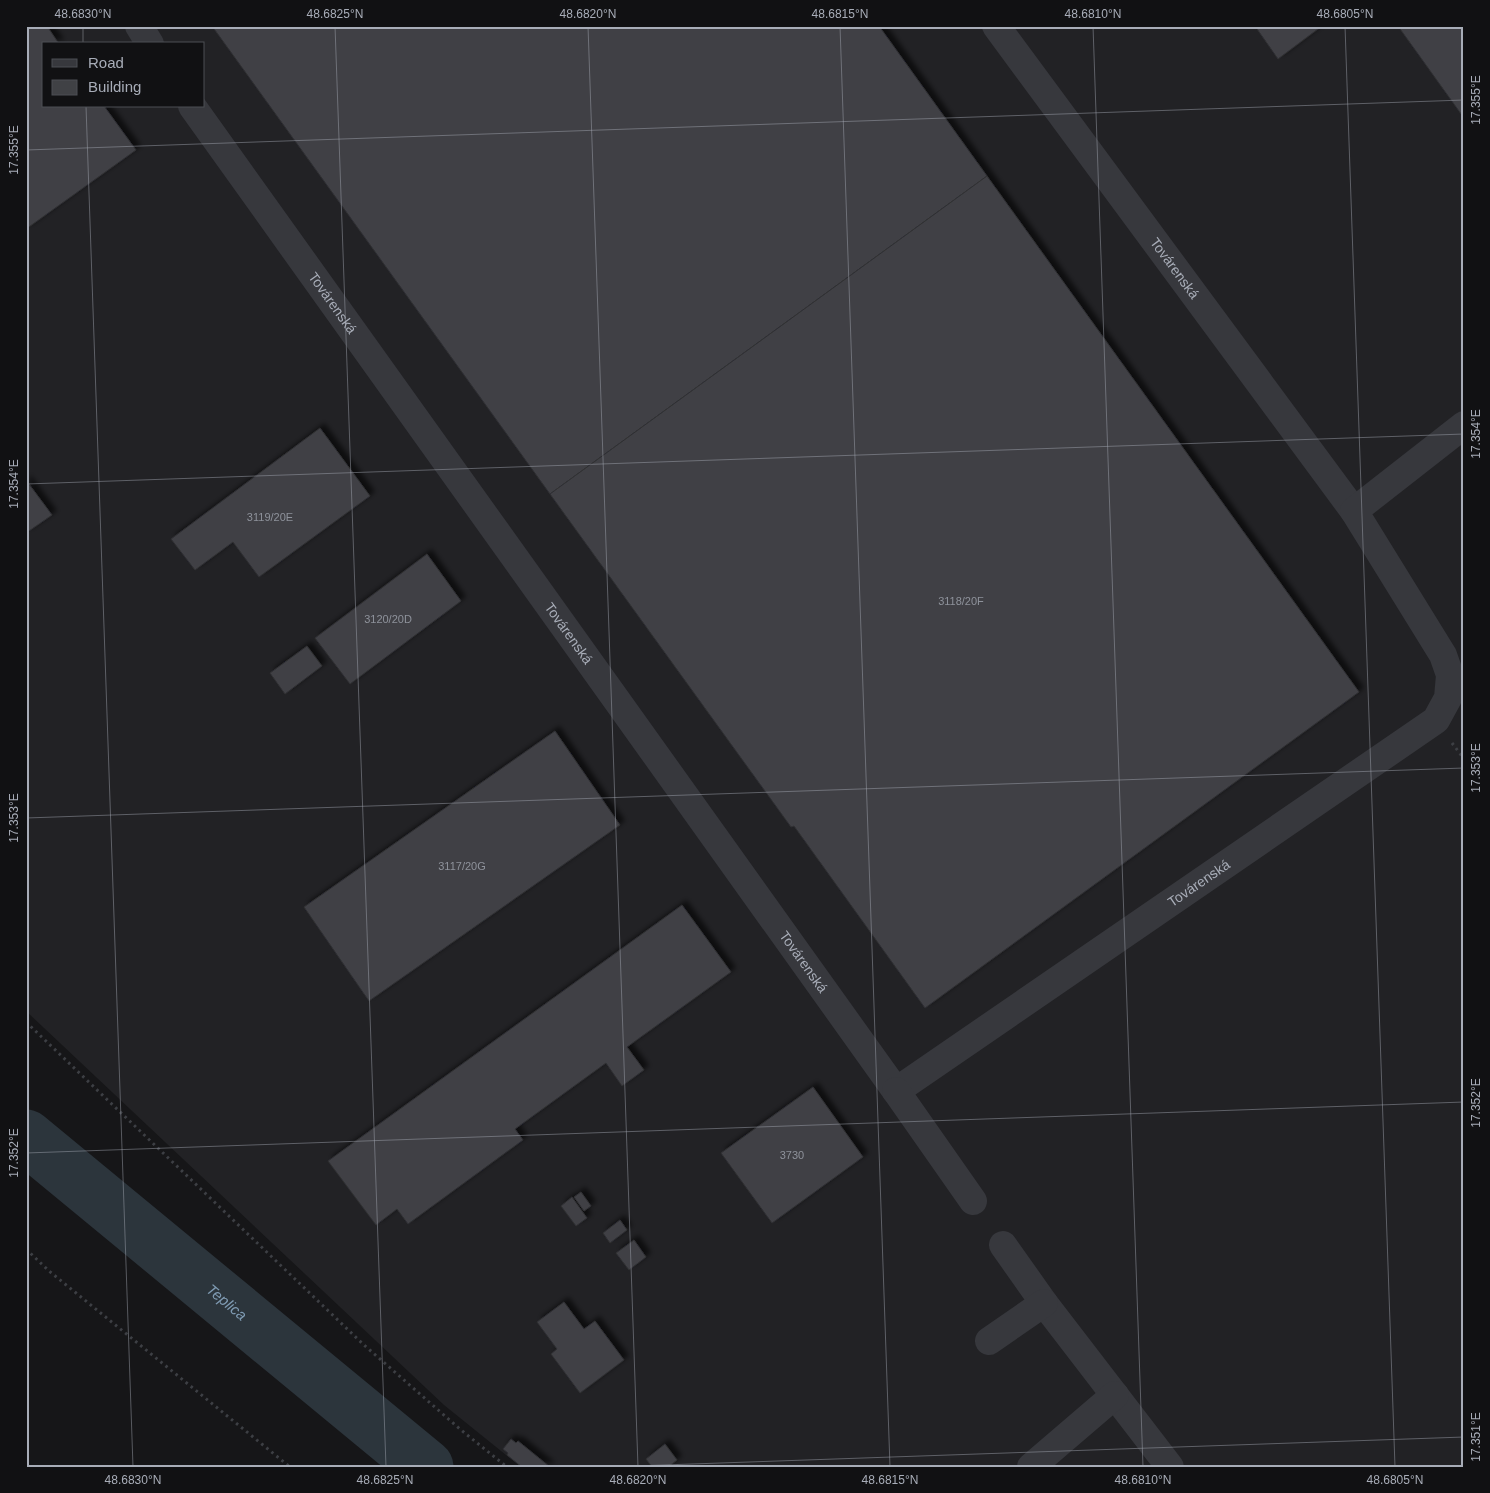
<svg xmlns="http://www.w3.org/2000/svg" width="1490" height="1493" viewBox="0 0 1490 1493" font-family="Arial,sans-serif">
<defs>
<filter id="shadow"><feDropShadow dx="4.5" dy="-4.5" stdDeviation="2.5" flood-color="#0009"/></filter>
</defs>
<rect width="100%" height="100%" fill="#161618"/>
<path fill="#222225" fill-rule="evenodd" d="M26 26H1464V1467H521L444 1405 26 1011ZM44 44H204V106H44Z"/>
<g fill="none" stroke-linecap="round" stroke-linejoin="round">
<path stroke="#2c353c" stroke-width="55" id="s1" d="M26 1137 426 1467"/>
</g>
<g fill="#404145" stroke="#303034" filter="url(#shadow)">
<polygon points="26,26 47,26 59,44 44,44 44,106 104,106 136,150 26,229"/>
<polygon points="212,26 879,26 987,176 550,494"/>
<polygon points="1255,26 1322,26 1278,59"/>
<polygon points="1398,26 1464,26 1464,118"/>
<polygon points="987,176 1359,692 925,1008 794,826 791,827 550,494"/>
<polygon points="320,428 370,496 259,577 233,542 195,570 171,539"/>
<polygon points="26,480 52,515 26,533"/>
<polygon points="427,554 461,601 350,684 315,638"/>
<polygon points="307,646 322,666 285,694 270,673"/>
<polygon points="555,731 620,825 369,1001 304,907"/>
<polygon points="682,905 731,972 627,1047 644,1070 622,1086 606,1063 515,1129 523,1140 408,1224 397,1209 376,1225 328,1161"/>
<polygon points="813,1087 863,1157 772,1223 721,1153"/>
<polygon points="581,1192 591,1206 584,1211 574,1197"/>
<polygon points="572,1197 587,1218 576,1226 561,1206"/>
<polygon points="620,1220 627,1230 610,1243 603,1233"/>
<polygon points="634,1240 646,1257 629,1270 616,1253"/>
<polygon points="564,1302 584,1329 595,1321 624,1360 580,1393 551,1354 557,1349 537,1322"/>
<polygon points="511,1439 516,1443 518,1441 550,1467 522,1467 507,1455 508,1453 503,1449"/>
<polygon points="665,1444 677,1460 668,1467 652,1467 646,1459"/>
</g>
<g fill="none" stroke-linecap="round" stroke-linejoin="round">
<g stroke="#3d3f44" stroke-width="3" stroke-dasharray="2.5 4" stroke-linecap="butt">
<polyline points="1452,743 1464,759"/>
<polyline points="26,1022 364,1345 461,1430 507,1467"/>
<polyline points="26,1249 49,1271 290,1467"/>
</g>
<g stroke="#37383d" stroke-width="28">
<polyline points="139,26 150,44"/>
<path id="s2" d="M996 26 1354 511"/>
<path id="s3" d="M192 106 896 1091 1436 720 1448 698 1450 675 1443 655 1354 511 1464 425"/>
<polyline points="896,1091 973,1201"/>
<polyline points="1003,1245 1044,1303 1170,1467"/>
<polyline points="989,1341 1044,1303"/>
<polyline points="1031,1467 1115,1395"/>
</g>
</g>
<path fill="none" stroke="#a8adb8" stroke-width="1" stroke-opacity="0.45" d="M83 26V44M335 26 386 1467M588 26 638 1467M840 26 890 1467M1093 26 1143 1467M1345 26 1395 1467M86 106 133 1467M26 150 1464 100M26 484 1464 434M26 818 1464 768M26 1153 1464 1102M606 1467 1464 1437"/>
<g text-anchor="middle" stroke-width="5" stroke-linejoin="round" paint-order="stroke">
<g font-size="11" fill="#8e929b">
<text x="270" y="521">3119/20E</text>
<text x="961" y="605">3118/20F</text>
<text x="388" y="623">3120/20D</text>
<text x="462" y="870">3117/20G</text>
<text x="792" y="1159">3730</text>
</g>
<g font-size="14" fill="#a8adb8" stroke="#111113">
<text dy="5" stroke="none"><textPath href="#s2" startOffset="301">Továrenská</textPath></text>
<text dy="5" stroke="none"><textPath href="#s3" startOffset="242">Továrenská</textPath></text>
<text dy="5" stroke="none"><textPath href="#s3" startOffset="648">Továrenská</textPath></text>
<text dy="5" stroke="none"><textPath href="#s3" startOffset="1578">Továrenská</textPath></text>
<text dy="5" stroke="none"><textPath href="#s3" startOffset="1052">Továrenská</textPath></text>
</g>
<g font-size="15" font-style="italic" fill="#7f9bb3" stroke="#111113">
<text dy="5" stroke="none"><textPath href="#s1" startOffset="260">Teplica</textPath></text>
</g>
</g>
<rect width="1490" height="1493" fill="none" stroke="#111113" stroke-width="55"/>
<rect x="42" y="42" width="162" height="65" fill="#111113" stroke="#4d4f55"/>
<rect x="52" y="59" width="25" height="8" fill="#37383d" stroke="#4d4f55"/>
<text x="88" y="68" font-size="15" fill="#a8adb8">Road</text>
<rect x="52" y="80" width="25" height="15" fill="#404145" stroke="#4d4f55"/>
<text x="88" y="92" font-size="15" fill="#a8adb8">Building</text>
<rect x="28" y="28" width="1434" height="1438" fill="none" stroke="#a8adb8" stroke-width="2"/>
<g font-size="12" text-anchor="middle" fill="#a8adb8">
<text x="83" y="18">48.6830°N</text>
<text x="335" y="18">48.6825°N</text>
<text x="588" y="18">48.6820°N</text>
<text x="840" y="18">48.6815°N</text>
<text x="1093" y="18">48.6810°N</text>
<text x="1345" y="18">48.6805°N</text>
<text transform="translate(1476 100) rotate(-90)" y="4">17.355°E</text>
<text transform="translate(14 150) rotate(-90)" y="4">17.355°E</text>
<text transform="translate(1476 434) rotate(-90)" y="4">17.354°E</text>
<text transform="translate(14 484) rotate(-90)" y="4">17.354°E</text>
<text transform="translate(1476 768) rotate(-90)" y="4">17.353°E</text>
<text transform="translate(14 818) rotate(-90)" y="4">17.353°E</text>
<text transform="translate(1476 1103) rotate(-90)" y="4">17.352°E</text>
<text transform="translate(14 1153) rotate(-90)" y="4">17.352°E</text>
<text transform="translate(1476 1437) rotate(-90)" y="4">17.351°E</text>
<text x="133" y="1484">48.6830°N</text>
<text x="385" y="1484">48.6825°N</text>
<text x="638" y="1484">48.6820°N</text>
<text x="890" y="1484">48.6815°N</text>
<text x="1143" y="1484">48.6810°N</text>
<text x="1395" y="1484">48.6805°N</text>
</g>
</svg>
